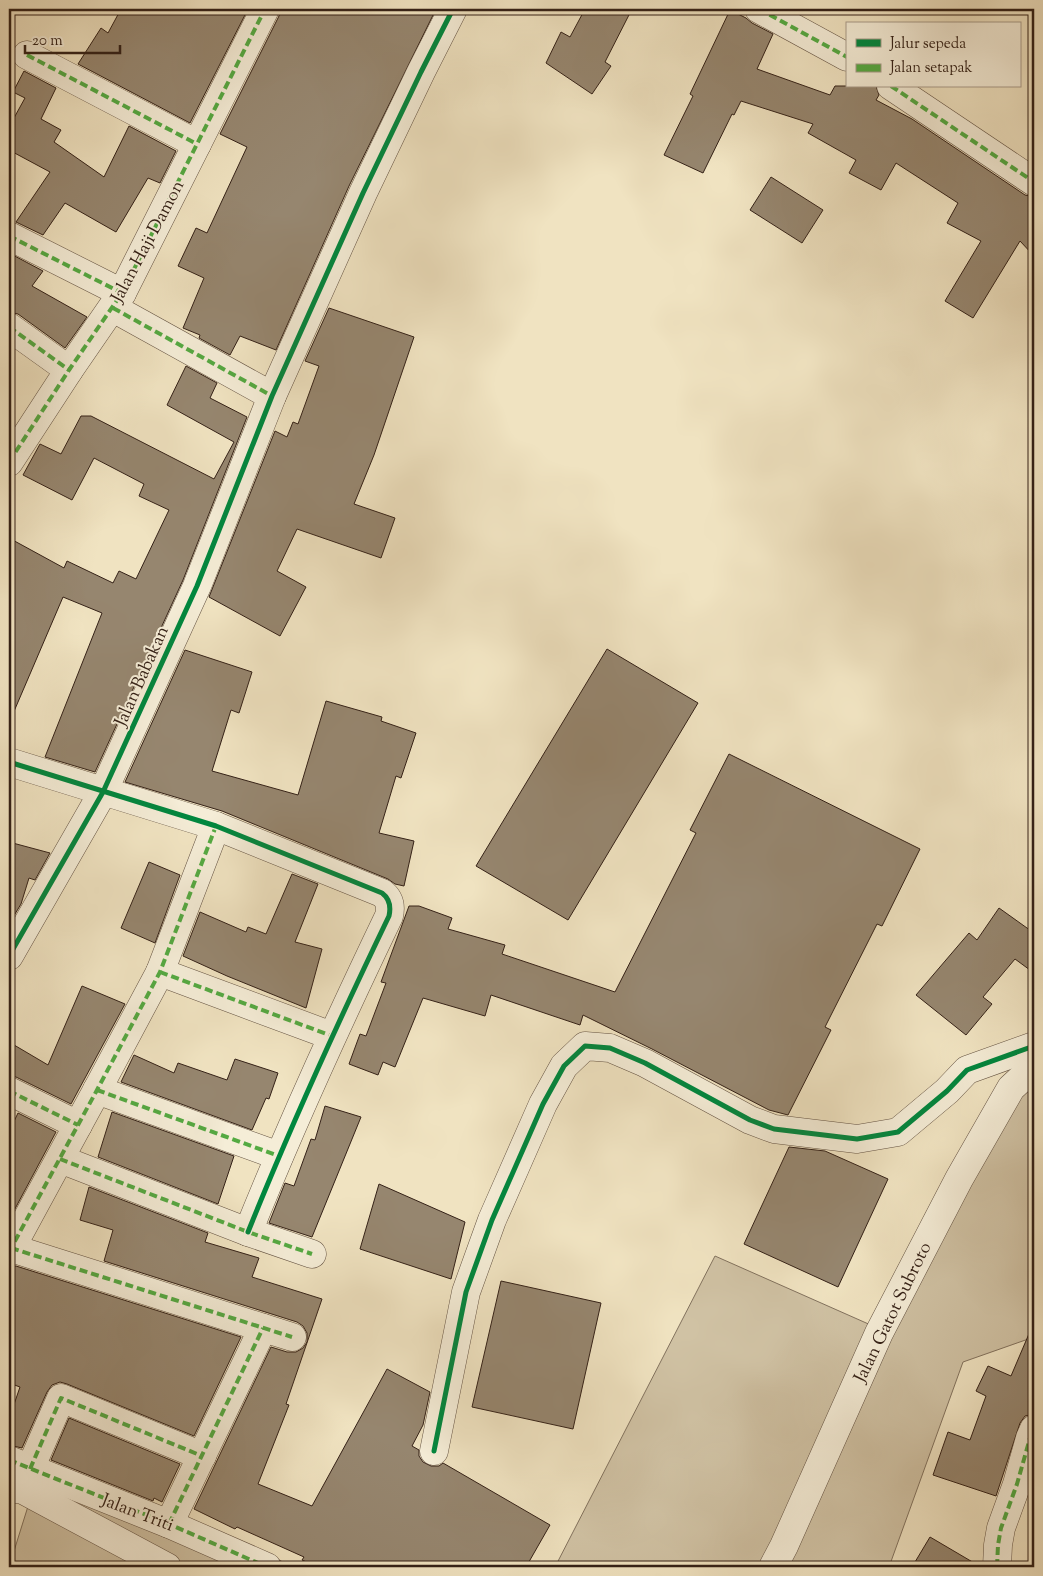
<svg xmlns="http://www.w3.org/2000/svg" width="1043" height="1576" viewBox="0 0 1043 1576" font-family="'Sorts Mill Goudy',serif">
<rect width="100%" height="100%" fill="#f0e3c1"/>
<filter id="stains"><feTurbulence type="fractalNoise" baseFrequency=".004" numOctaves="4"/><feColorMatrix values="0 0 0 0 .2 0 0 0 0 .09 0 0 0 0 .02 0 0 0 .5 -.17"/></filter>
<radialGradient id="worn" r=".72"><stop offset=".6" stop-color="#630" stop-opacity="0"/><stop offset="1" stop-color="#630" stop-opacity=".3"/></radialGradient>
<g fill="#d0c2a4" stroke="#82725e">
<polygon points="1034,1060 1034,1337 963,1362 889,1567 555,1567 715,1256 873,1326"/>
<polygon points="40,1468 271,1555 291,1567 9,1567"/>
</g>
<g fill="#96866f" stroke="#342117">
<polygon points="121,9 248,9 190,123 78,64 101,28 108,33"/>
<polygon points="281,9 436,9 349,186 276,350 240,336 230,355 199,338 200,335 183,328 204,278 178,266 196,228 207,233 247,147 220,134 279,16"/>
<polygon points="585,9 632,9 605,62 611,66 592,94 546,63 561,32 570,37"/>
<polygon points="730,10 746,18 752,23 773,34 757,69 830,95 835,86 876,86 879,95 876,100 912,119 1025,195 1034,197 1034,256 1020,241 973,318 945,301 981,241 947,223 958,203 896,163 881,190 849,173 856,160 808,133 813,124 741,101 734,115 732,114 703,173 664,155 693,96 690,94"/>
<polygon points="24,71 56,88 41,119 61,130 54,142 104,177 129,126 176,151 160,183 148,178 116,232 65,203 43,235 16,222 50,172 9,150 9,127 25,98 13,92"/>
<polygon points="771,177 823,210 802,243 750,210"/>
<polygon points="9,253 43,271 32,286 87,317 65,348 18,314 9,312"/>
<polygon points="329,308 414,337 374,455 354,504 395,518 381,558 297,529 277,571 306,587 280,636 209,597 275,431 287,437 293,422 298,424 319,366 305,361"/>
<polygon points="186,366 217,383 210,398 247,417 183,580 95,772 45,757 102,613 63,597 9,723 9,538 64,568 67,561 113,583 119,571 136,579 169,510 139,496 144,484 94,458 72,500 23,475 40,444 61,454 81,416 91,416 214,479 234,442 167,405"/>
<polygon points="607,649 698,703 568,920 476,866"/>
<polygon points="185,650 252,672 239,713 231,710 212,771 298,795 326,701 382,717 381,721 416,733 401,778 396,776 379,833 414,841 404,886 395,884 388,879 222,811 125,782"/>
<polygon points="729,754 920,849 882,926 877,924 825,1027 831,1030 788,1115 769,1110 652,1049 583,1015 580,1025 491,995 485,1016 423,998 395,1067 383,1062 378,1075 349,1064 360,1034 366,1036 386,983 381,982 409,906 419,906 452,918 448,929 505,945 502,954 615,992 696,833 690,830"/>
<polygon points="9,842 50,853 35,880 29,878 21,904 9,924"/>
<polygon points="149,862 180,875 155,943 121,928"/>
<polygon points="292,874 318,884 295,942 322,949 306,1008 227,976 183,956 200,912 246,932 248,927 266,934"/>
<polygon points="999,908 1034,933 1034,973 1015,959 983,997 992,1004 966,1035 916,995 969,933 977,940"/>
<polygon points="82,986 125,1004 71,1104 16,1077 9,1076 9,1042 48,1065"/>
<polygon points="134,1055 174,1073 178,1063 227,1080 235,1059 278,1073 269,1099 266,1098 252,1130 121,1082"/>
<polygon points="325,1106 361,1117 312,1237 269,1223 285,1183 294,1186 311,1139 315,1140"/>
<polygon points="112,1112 234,1156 218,1204 98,1157"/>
<polygon points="18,1113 56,1132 9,1220 9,1132"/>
<polygon points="789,1147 825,1151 888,1179 838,1287 744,1244"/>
<polygon points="379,1184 465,1222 451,1279 360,1249"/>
<polygon points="89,1187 208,1233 205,1242 259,1258 252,1277 322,1299 286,1404 289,1405 258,1484 312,1506 387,1369 430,1392 423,1425 412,1446 419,1450 419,1456 423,1462 431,1466 439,1466 443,1463 550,1525 526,1567 318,1567 302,1560 304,1557 237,1527 235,1529 194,1509 271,1347 287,1352 296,1352 303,1348 307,1342 307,1333 303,1326 297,1322 104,1261 113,1230 80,1220"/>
<polygon points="16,1266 241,1337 194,1436 67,1384 60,1382 52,1385 47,1392 22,1448 9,1445 9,1419 20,1387 9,1383 9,1268"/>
<polygon points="501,1281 601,1303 573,1429 472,1407"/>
<polygon points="1034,1322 1034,1414 1025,1416 1020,1423 996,1496 933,1475 948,1432 970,1440 986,1396 976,1391 988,1366 1011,1376"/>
<polygon points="69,1418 180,1464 162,1502 154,1498 153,1501 51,1460"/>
<polygon points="930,1537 981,1567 912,1567"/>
</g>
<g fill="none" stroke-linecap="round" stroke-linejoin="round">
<g stroke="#635242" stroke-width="29">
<g id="street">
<polyline points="759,9 847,57"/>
<polyline points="27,55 197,144"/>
<polyline points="891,86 1034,182"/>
<polyline points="9,236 122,293"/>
<polyline points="113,308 272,396"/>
<polyline points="9,327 69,370"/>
<polyline points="9,462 69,370 122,293 265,9"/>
<path d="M9 762 216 826 382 893C390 899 391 907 389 916 339 1020 291 1125 248 1232"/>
<polyline points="9,956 103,792 197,586 272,396 363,193 421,72 453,9"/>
<polyline points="160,972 332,1036"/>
<polyline points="97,1090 279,1156"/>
<polyline points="9,1091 78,1125"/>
<polyline points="60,1159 248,1232 312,1254"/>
<polyline points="11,1248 292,1337"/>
<polyline points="9,1252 97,1090 160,972 216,826"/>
<polyline points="434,1451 466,1292 492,1220 543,1104 564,1066 585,1046 610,1048 645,1063 750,1120 774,1129 857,1139 898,1132 947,1091 967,1070 1034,1046"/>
<polyline points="9,1460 169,1524 267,1567"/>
<polyline points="30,1469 61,1398 202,1456"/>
<polyline points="9,1488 23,1490 167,1567"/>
<polyline points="169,1524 263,1328"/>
<polyline points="773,1567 784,1546 879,1333 959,1179 1011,1088 1023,1077 1034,1072"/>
<polyline points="997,1567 998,1545 1001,1528 1017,1484 1030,1438 1034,1429"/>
</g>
</g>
<use href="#street" stroke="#f5edd7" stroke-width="28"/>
<g stroke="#54aa42" stroke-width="4" stroke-dasharray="8 4" stroke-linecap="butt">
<polyline points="759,9 847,57"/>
<polyline points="27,55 197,144"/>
<polyline points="891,86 1034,182"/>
<polyline points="9,236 122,293"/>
<polyline points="113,308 272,396"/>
<polyline points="9,327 69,370"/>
<polyline points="9,462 69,370 122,293 265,9"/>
<polyline points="160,972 332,1036"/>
<polyline points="97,1090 279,1156"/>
<polyline points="9,1091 78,1125"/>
<polyline points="60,1159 248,1232 312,1254"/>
<polyline points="11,1248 292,1337"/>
<polyline points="9,1252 97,1090 160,972 216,826"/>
<polyline points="9,1460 169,1524 267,1567"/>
<polyline points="30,1469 61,1398 202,1456"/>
<polyline points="169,1524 263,1328"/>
<polyline points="997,1567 998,1545 1001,1528 1017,1484 1030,1438 1034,1429"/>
</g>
<g stroke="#f5edd7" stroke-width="8">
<g id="cycleway">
<path d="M9 762 216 826 382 893C390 899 391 907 389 916 339 1020 291 1125 248 1232"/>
<polyline points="9,956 103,792 197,586 272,396 363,193 421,72 453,9"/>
<polyline points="434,1451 466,1292 492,1220 543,1104 564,1066 585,1046 610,1048 645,1063 750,1120 774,1129 857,1139 898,1132 947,1091 967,1070 1034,1046"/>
</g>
</g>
<use href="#cycleway" stroke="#00873e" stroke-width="5"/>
</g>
<g text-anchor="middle" stroke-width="4" stroke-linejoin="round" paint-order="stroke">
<g font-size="18" fill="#342117" stroke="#f5edd7">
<text transform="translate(147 241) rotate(-62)" y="6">Jalan Haji Damon</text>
<text transform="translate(141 676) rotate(-66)" y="6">Jalan Babakan</text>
<text transform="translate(892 1312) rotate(-64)" y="6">Jalan Gatot Subroto</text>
<text transform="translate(138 1512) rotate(21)" y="6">Jalan Triti</text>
</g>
</g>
<rect width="1043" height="1576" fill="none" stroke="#f0e3c1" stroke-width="30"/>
<rect x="10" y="10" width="1023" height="1556" fill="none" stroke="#342117" stroke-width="2.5"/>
<rect x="15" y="15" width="1013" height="1546" fill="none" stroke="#342117"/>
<rect x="846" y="22" width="175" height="65" fill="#f5edd7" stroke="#a89b8a"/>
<rect x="856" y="39" width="25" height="8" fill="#00873e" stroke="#a89b8a"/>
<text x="890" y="48" font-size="15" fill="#342117">Jalur sepeda</text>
<rect x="856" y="64" width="25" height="8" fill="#54aa42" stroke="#a89b8a"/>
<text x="890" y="72" font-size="15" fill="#342117">Jalan setapak</text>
<path d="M25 45v8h95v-8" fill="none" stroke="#342117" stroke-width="2.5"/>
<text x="32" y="45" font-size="15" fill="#342117" stroke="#f5edd7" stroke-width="4" paint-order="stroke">20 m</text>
<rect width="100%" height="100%" filter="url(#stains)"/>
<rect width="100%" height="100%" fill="url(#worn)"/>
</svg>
